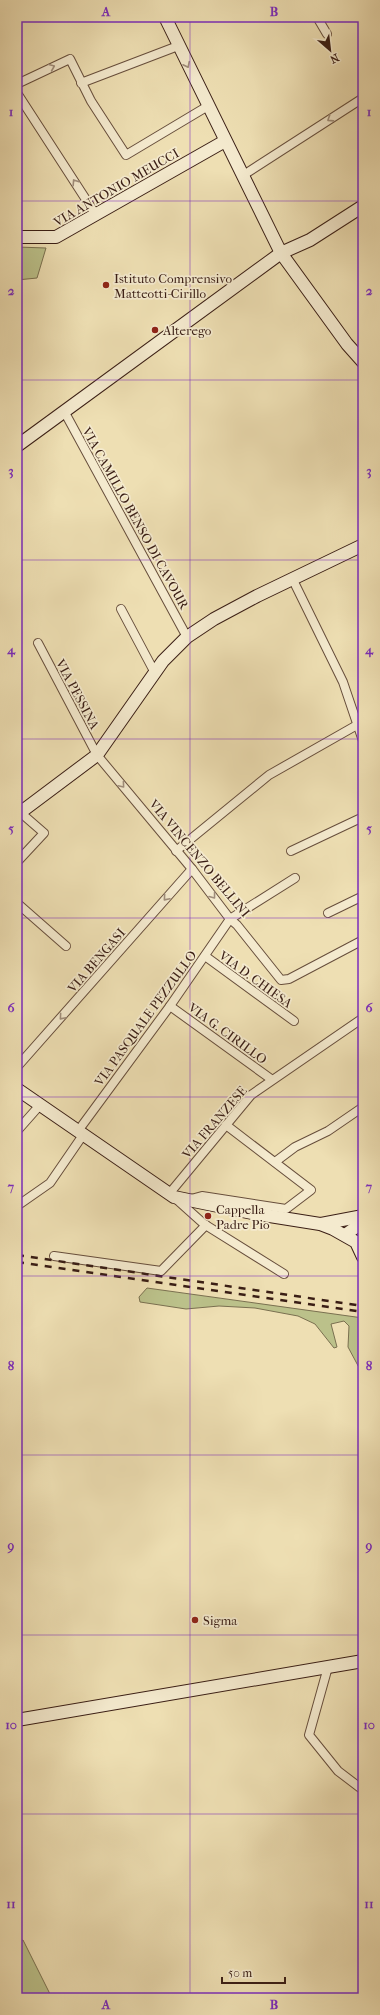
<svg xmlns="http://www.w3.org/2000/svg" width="380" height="2015" viewBox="0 0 380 2015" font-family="'IM FELL French Canon',serif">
<rect width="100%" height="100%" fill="#eedfb3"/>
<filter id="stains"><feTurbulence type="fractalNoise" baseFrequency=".005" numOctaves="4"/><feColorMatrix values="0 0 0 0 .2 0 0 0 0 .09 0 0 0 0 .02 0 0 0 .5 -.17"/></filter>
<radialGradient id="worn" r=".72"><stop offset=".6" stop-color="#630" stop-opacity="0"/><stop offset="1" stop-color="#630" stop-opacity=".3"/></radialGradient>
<g fill="#bbc18a" stroke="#7a7050">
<polygon points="17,247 46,248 37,278 17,280"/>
<polygon points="147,1288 363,1318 363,1375 348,1347 349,1326 344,1321 331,1324 337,1347 334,1348 315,1324 298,1316 255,1308 219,1306 186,1309 140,1302 139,1297"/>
<polygon points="23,1940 52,1998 17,1998 17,1942"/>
</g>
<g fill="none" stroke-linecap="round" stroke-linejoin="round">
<g stroke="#674e3c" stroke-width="10">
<g id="street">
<polyline points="317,17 327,34"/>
<polyline points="81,83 178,46"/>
<polyline points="17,84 70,59 91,101 126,155 208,106"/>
<polyline points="17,93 96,215"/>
<polyline points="242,176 363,98"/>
<polyline points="64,411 187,637"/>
<polyline points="292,578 343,682 363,741"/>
<polyline points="121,609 155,673"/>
<polyline points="38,643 97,755 192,869 230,919 237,925 281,980 289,979 363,940"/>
<polyline points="176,851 269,775 357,725"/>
<polyline points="291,851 363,817"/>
<polyline points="17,862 44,833 21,813"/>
<polyline points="17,903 66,946"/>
<polyline points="328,913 363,896"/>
<polyline points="205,956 294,1021"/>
<polyline points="170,1006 271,1079"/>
<polyline points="17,1067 192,869"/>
<polyline points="17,1131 40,1105"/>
<polyline points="78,1131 170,1006 230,919 295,878"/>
<polyline points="275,1162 295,1147 328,1131 363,1107"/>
<polyline points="169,1194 251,1095 363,1018"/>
<polyline points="175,1198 204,1224 284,1274"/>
<polyline points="191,1199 202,1196 286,1209 311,1190 226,1125"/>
<polyline points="17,1206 50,1183 83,1135"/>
<polyline points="54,1256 161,1271 206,1225"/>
<polyline points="328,1667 309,1735 338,1771 363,1790"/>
</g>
</g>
<g stroke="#3a1e15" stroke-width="14">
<g id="secondary">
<polyline points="165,17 281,253 347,344 363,362"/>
<polyline points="17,237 56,237 225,141"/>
<polyline points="17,446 281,253 310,240 363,206"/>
<polyline points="17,815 97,755 163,661 187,637 214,619 257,596 363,545"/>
<polyline points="17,1089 174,1197 257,1214 320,1224 333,1229 356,1242 363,1257"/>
<polyline points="321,1224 363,1216"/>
<polyline points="345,1235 363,1222"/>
<polyline points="17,1720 363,1661"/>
</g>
</g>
<use href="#street" stroke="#f4eace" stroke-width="8"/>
<use href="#secondary" stroke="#f4eace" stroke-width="12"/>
<g stroke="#3a1e15" stroke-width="2.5" stroke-dasharray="7 7" stroke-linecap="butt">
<polyline points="17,1255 363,1306"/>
<polyline points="17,1262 363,1312"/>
</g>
</g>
<defs><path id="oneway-chevron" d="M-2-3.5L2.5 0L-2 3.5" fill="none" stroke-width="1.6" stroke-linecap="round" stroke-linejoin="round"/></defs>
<g stroke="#a08e7b">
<use href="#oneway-chevron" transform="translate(187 65) rotate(64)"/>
<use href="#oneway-chevron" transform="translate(52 67) rotate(-23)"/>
<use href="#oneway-chevron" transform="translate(330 119) rotate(147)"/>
<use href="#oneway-chevron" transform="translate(75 182) rotate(-123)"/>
<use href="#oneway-chevron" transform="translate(122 785) rotate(50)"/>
<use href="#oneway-chevron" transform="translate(213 896) rotate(53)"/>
<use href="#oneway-chevron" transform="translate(166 898) rotate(131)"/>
<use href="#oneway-chevron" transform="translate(62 1017) rotate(131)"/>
</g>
<path fill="none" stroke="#7b2cbf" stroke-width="1" stroke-opacity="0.55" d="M190 17V1998M17 201H363M17 380H363M17 560H363M17 739H363M17 918H363M17 1097H363M17 1276H363M17 1455H363M17 1635H363M17 1814H363"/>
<g fill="#8f2418" stroke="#f4eace" stroke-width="1.5">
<circle cx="106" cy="285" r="4"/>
<circle cx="155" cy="330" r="4"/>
<circle cx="208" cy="1216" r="4"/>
<circle cx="195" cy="1620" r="4"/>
</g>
<g text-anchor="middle" stroke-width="3.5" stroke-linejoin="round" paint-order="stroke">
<g font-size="13" fill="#3a1e15" stroke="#f4eace">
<text transform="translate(116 187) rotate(-30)" y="5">VIA ANTONIO MEUCCI</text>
<text transform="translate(136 518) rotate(61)" y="5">VIA CAMILLO BENSO DI CAVOUR</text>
<text transform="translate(78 694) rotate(62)" y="5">VIA PESSINA</text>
<text transform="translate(200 858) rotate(50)" y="5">VIA VINCENZO BELLINI</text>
<text transform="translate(96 960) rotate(-49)" y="5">VIA BENGASI</text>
<text transform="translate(256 979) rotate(36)" y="5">VIA D. CHIESA</text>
<text transform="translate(145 1018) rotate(-54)" y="5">VIA PASQUALE PEZZULLO</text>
<text transform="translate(228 1033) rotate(36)" y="5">VIA G. CIRILLO</text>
<text transform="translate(214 1122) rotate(-49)" y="5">VIA FRANZESE</text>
</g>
<g font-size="13" fill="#3a1e15" stroke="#f4eace" text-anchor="start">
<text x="114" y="283">Istituto Comprensivo<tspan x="114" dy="15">Matteotti-Cirillo</tspan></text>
<text x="163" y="335">Alterego</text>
<text x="216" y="1214">Cappella<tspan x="216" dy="15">Padre Pio</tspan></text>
<text x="203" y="1625">Sigma</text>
</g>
</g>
<rect width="380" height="2015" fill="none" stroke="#eedfb3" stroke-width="44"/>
<g transform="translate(330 50) rotate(152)" stroke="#f4eace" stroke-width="3" paint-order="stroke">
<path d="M0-3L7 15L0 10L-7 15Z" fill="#3a1e15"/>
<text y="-6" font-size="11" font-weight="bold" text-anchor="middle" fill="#3a1e15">N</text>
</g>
<path d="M222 1977v6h63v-6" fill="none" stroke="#3a1e15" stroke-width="2"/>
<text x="228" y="1977" font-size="12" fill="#3a1e15" stroke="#f4eace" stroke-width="3" paint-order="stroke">50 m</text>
<rect x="22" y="22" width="336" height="1971" fill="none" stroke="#7b2cbf" stroke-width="1.5"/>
<g font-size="13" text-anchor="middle" font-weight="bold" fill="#7b2cbf">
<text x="106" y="16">A</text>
<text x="274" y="16">B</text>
<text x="11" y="116">1</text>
<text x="369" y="116">1</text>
<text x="11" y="295">2</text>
<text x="369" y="295">2</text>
<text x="11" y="475">3</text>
<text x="369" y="475">3</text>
<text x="11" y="654">4</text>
<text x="369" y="654">4</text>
<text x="11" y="833">5</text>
<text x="369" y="833">5</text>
<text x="11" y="1012">6</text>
<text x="369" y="1012">6</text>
<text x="11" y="1191">7</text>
<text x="369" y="1191">7</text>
<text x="11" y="1370">8</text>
<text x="369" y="1370">8</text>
<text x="11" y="1550">9</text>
<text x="369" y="1550">9</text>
<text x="11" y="1729">10</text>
<text x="369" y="1729">10</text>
<text x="11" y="1908">11</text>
<text x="369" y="1908">11</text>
<text x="106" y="2009">A</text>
<text x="274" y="2009">B</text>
</g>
<rect width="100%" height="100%" filter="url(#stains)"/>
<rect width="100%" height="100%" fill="url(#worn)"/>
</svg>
